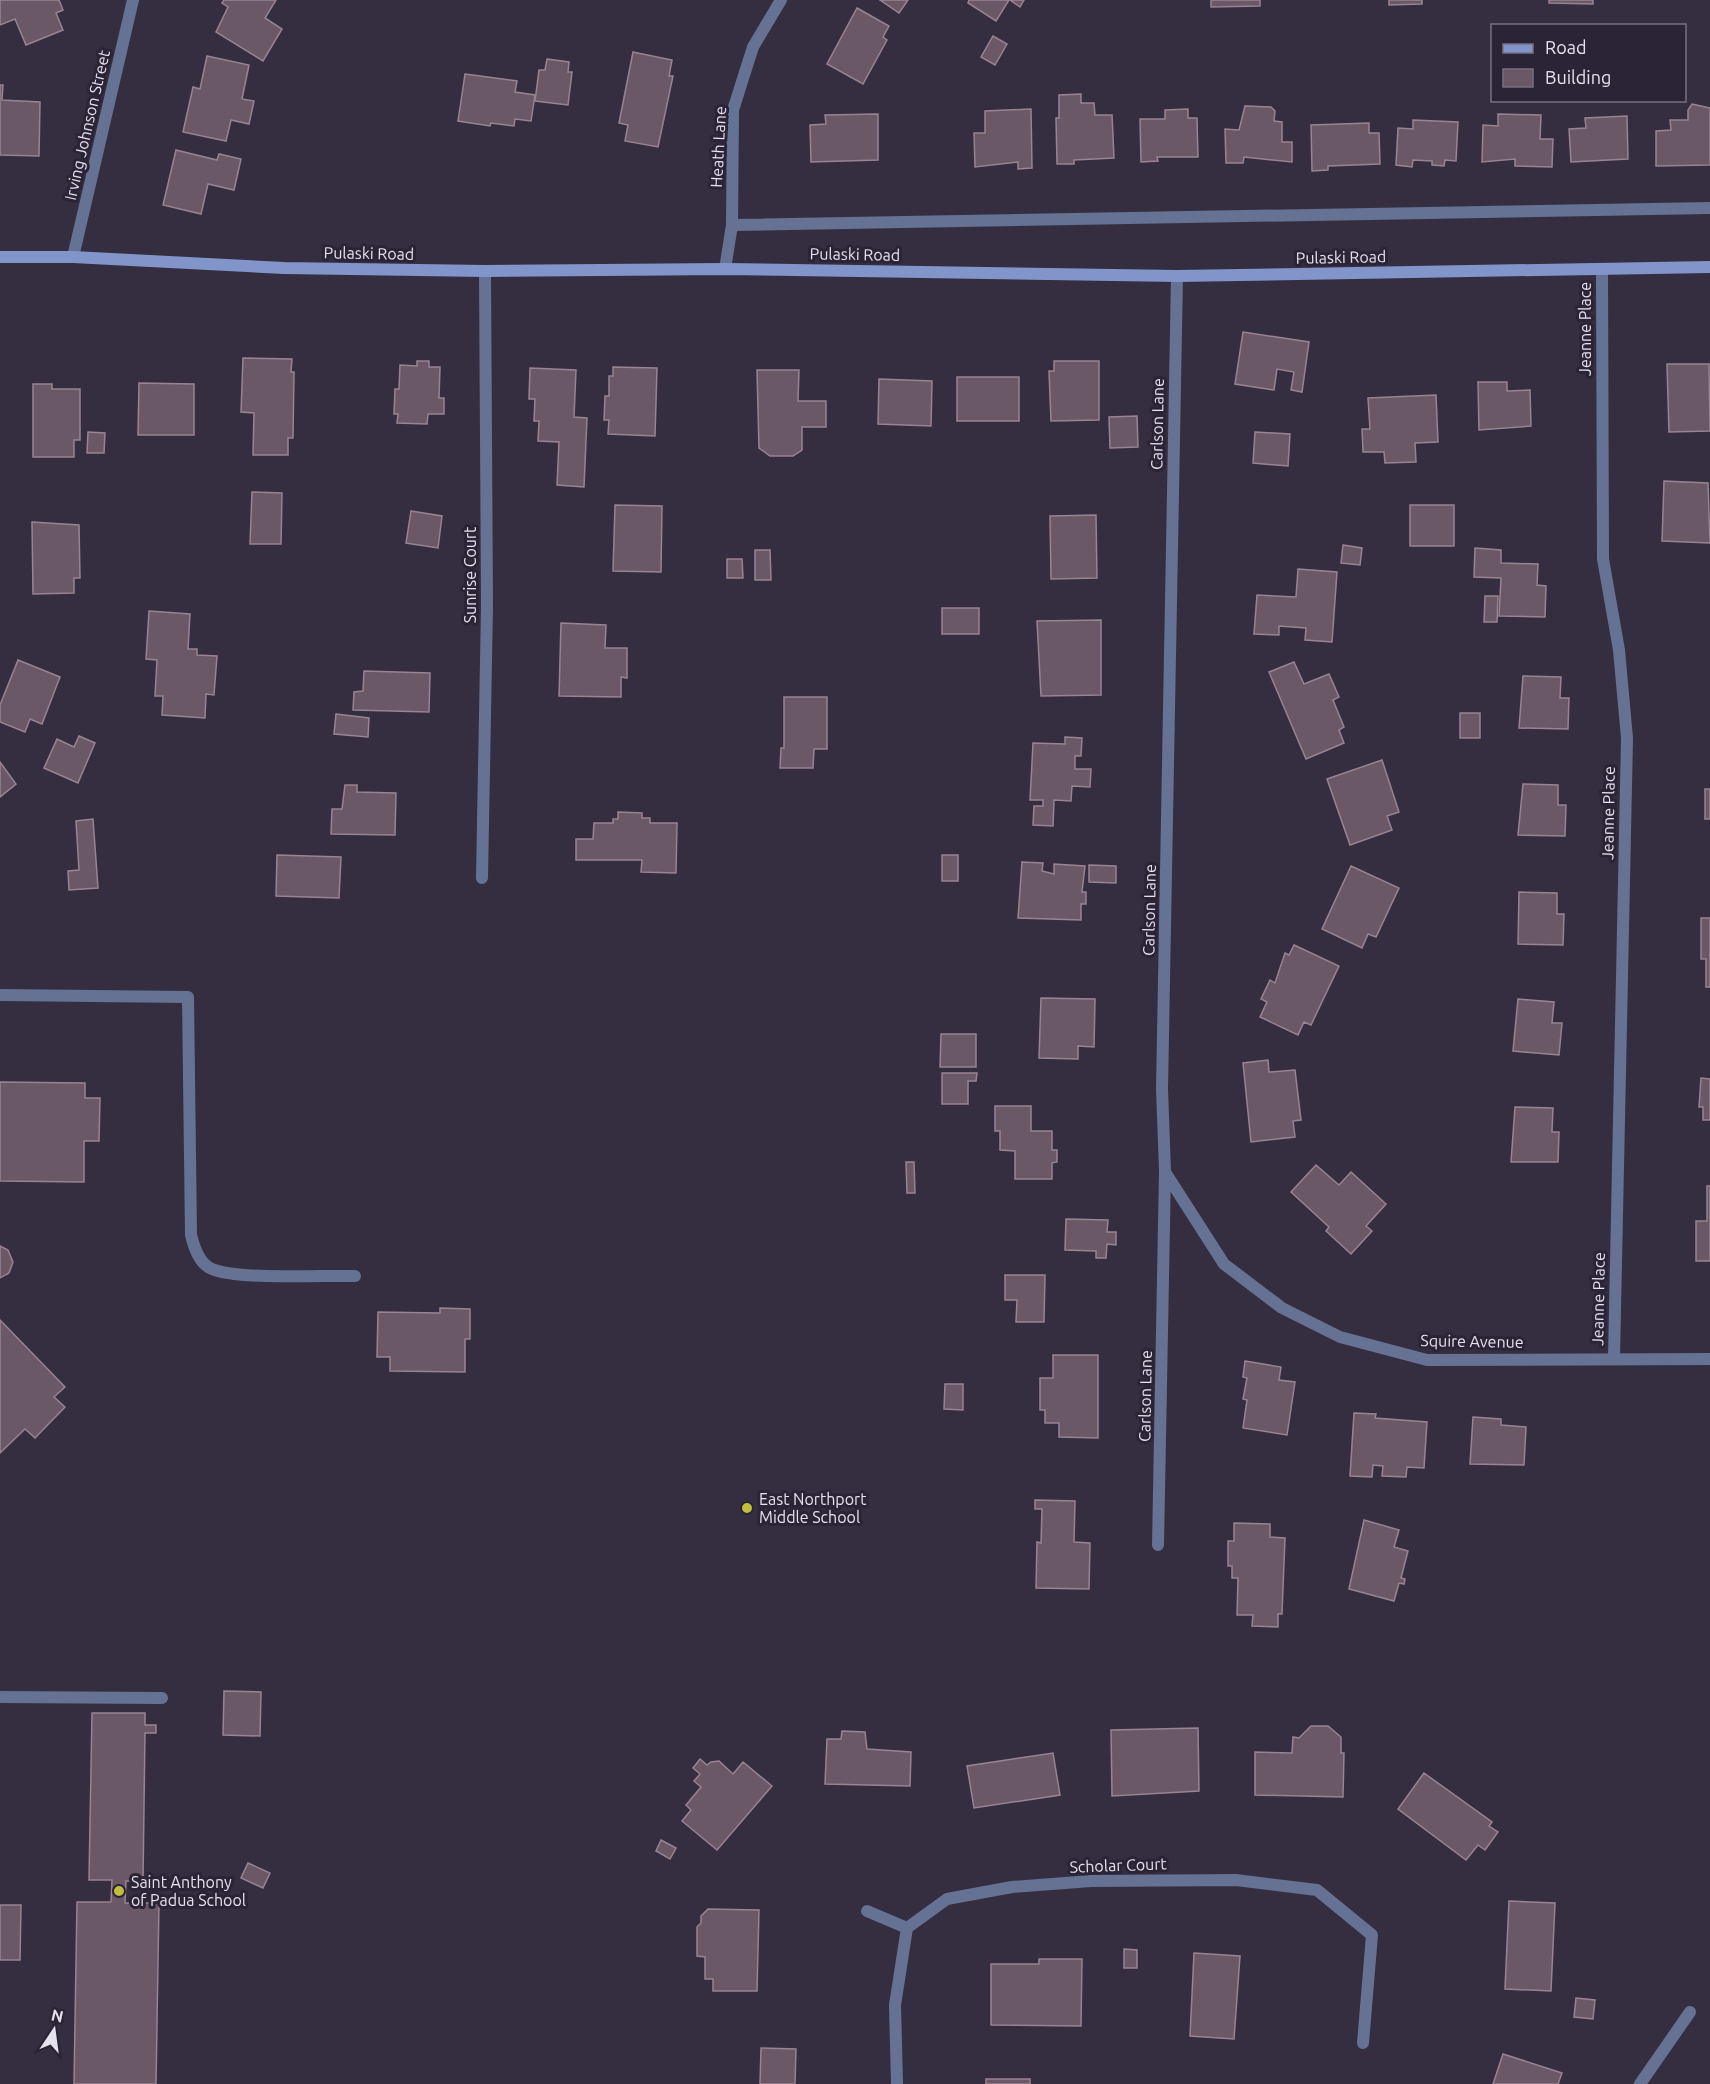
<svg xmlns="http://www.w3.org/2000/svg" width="1710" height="2084" viewBox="0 0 1710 2084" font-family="Ubuntu,sans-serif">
<rect width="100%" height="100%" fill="#352e41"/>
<g fill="#6b5867" stroke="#988392" stroke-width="1.5">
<polygon points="0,0 59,0 63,10 56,13 63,30 26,45 15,19 0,25"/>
<polygon points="224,0 276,0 265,18 282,29 263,61 216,32 228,7 222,3"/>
<polygon points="880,0 908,0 899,13"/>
<polygon points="969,0 1009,0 996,21 968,3"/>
<polygon points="1010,0 1024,0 1020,7"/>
<polygon points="1211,0 1260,0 1260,6 1211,7"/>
<polygon points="1389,0 1422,0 1422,4 1389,5"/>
<polygon points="1549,0 1593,0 1593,4 1549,3"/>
<polygon points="857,8 889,26 883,37 887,40 863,84 827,64"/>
<polygon points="993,36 1007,44 995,65 981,57"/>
<polygon points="633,52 672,60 669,76 673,76 658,147 625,141 628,125 619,123"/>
<polygon points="207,56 249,65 242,99 254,101 249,124 231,120 226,141 183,132 193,87 200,89"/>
<polygon points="547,59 569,62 568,72 572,72 568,105 535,101 539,70 545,70"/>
<polygon points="465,74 517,81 515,92 535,95 531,121 515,119 514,126 491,123 490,126 458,121"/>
<polygon points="0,85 3,85 2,100 40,102 39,156 0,155"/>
<polygon points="1081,94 1081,103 1094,103 1095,115 1112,115 1114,158 1074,160 1074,164 1057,164 1056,118 1059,118 1059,95"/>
<polygon points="1692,104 1710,108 1710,165 1656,166 1656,131 1671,130 1670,120 1688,120 1688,110"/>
<polygon points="1245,106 1271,107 1275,111 1274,121 1282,122 1282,142 1292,142 1292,162 1244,157 1243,163 1226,163 1225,129 1239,130"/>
<polygon points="1031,109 1032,168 1018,169 1018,162 975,167 974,133 985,133 985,111"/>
<polygon points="1188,109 1188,118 1197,118 1198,157 1157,157 1158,161 1141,162 1140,119 1165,119 1165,110"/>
<polygon points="878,114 878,160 811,162 810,125 826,124 825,115"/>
<polygon points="1498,114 1541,115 1540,139 1553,139 1552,167 1515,166 1515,159 1482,162 1483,125 1498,126"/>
<polygon points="1627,116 1628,159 1571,162 1569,129 1586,128 1585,118"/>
<polygon points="1413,120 1458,122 1456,161 1445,160 1444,166 1432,165 1432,161 1413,160 1412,167 1396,165 1398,128 1413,129"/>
<polygon points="1369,123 1369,133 1379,133 1380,164 1328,166 1328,170 1312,171 1311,125"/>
<polygon points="176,150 217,160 219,154 241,159 234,190 208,184 201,214 163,205"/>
<polygon points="1243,332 1309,342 1302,392 1291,390 1294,372 1277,369 1274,390 1235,384"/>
<polygon points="243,358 292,359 291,372 294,372 293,438 288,438 288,455 253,455 254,413 241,412"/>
<polygon points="417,361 429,361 429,367 440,367 439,398 444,398 444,414 428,414 427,424 397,423 398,414 394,414 395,389 399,389 400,365 417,366"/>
<polygon points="1054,361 1099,361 1099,420 1051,421 1049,371 1054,371"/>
<polygon points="1667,364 1709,364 1710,431 1669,432"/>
<polygon points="613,367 657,368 655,436 608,434 609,420 604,420 605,396 609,396 609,376 613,376"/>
<polygon points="530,368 576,370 574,417 587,418 584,487 557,485 559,442 538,441 539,421 534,421 535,399 529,399"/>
<polygon points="757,370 799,370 798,401 826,401 826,427 802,427 802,450 793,456 770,456 759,448"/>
<rect x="957" y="377" width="62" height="44"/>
<polygon points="879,379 932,381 931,426 878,424"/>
<polygon points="1478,382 1507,382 1507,391 1530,390 1531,426 1479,430"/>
<polygon points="139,383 194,384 194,435 138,435"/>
<polygon points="33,384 52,384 52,389 80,389 80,440 74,440 74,457 33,457"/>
<polygon points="1436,395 1438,442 1415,443 1416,462 1385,463 1384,452 1363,452 1362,429 1370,429 1368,398"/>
<polygon points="1137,416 1138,447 1110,448 1109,417"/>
<polygon points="88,432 105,433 104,453 87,453"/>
<polygon points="1255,432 1290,434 1288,466 1253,463"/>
<polygon points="1664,481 1708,483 1710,543 1662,541"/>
<polygon points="252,492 282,493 281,544 250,544"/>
<polygon points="615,505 662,506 661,572 613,571"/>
<rect x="1410" y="505" width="44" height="41"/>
<polygon points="411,511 442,516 438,548 406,543"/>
<polygon points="1096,515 1097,578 1051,579 1050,516"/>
<polygon points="32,522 79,525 80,578 74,578 74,593 33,594"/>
<polygon points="1343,545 1362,548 1360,565 1341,563"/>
<polygon points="1475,548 1501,550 1501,563 1538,564 1537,585 1546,586 1545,617 1499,616 1501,578 1474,577"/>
<polygon points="755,550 770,550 771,580 755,580"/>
<polygon points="727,559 742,559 743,578 727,578"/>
<polygon points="1298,569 1337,572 1332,642 1305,640 1306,628 1279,626 1279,635 1254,634 1257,595 1296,597"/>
<polygon points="1485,596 1498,596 1497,622 1484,622"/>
<rect x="942" y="608" width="37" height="26"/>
<polygon points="149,611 190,614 188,649 197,649 197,655 217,656 214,695 206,694 205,718 162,715 163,696 155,696 157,660 146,659"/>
<polygon points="1101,620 1101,695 1041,696 1037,621"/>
<polygon points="561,623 606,625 605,648 627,648 627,678 621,677 621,697 559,696"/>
<polygon points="18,660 60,677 42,724 30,719 25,732 0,722 0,705"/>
<polygon points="1294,662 1304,684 1329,674 1339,697 1333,700 1344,727 1339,730 1344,743 1306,759 1269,672"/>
<polygon points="364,671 430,673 429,712 353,710 354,692 363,691"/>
<polygon points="1523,676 1561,677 1560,698 1569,698 1568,729 1519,728"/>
<polygon points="784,697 827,697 827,749 814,749 813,768 780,768 781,748 784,748"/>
<rect x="1460" y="713" width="20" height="25"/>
<polygon points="336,714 369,718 368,737 334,734"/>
<polygon points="79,736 95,743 78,783 44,768 57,739 74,747"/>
<polygon points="1065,737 1082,738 1081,756 1075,756 1075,769 1091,769 1090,787 1072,786 1071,801 1054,800 1053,826 1033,825 1034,806 1043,806 1043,800 1030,800 1033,743 1065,744"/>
<polygon points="1382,760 1399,812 1387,816 1392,830 1350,845 1327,779"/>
<polygon points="0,762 16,784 0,797"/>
<polygon points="1523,784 1558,785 1558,805 1566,805 1565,836 1518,835"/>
<polygon points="345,785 357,785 357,792 396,793 395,835 331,834 332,809 342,809"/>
<rect x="1705" y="789" width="5" height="30"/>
<polygon points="618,812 642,813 642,818 650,818 650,823 677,823 676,873 641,872 642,860 576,860 576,839 593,839 594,823 613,823 613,819 618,819"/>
<polygon points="93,819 98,888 69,890 68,871 79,870 76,821"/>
<polygon points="277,855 341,857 339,898 276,896"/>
<rect x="942" y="855" width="16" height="26"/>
<polygon points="1022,862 1043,863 1042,871 1054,874 1054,864 1085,866 1082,892 1086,892 1086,904 1081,904 1081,920 1018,918"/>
<polygon points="1089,865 1116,866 1116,883 1089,882"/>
<polygon points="1351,866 1399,888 1376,937 1368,934 1362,948 1322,929"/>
<polygon points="1519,892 1557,893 1557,914 1564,914 1563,945 1518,944"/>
<polygon points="1701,918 1710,918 1710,987 1706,987 1706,959 1701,959"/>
<polygon points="1294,945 1339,966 1311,1025 1304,1022 1298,1035 1260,1017 1267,1002 1261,999 1270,980 1275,983 1285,953 1289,955"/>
<polygon points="1041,998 1095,999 1094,1047 1078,1046 1078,1059 1039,1058"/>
<polygon points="1518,999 1554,1002 1552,1023 1562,1023 1559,1055 1513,1051"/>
<polygon points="941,1034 976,1034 976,1067 940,1067"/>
<polygon points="1268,1060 1269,1072 1295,1070 1301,1120 1293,1121 1295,1137 1251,1142 1243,1063"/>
<polygon points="942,1073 977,1073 976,1081 968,1081 968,1104 942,1104"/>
<polygon points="1701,1078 1710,1079 1710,1120 1703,1120 1703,1107 1699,1107"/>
<polygon points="0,1082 85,1083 85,1098 100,1098 99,1141 84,1141 84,1182 0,1181"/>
<polygon points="995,1106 1031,1106 1031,1131 1052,1131 1052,1150 1057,1150 1057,1162 1052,1163 1052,1179 1015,1179 1015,1151 1000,1150 1000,1131 995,1131"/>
<polygon points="1515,1107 1553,1108 1552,1132 1559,1132 1558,1162 1511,1162"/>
<polygon points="906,1162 914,1162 915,1193 907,1193"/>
<polygon points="1316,1165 1339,1185 1351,1172 1386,1204 1366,1226 1372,1231 1351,1254 1326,1231 1329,1227 1291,1192"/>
<polygon points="1707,1186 1710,1186 1710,1261 1696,1261 1696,1221 1707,1221"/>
<polygon points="1066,1219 1108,1220 1107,1232 1116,1232 1116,1245 1107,1244 1106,1258 1096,1258 1096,1251 1065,1250"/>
<polygon points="0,1246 8,1250 13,1262 9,1273 0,1278"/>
<polygon points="1005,1275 1045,1275 1044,1322 1016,1322 1017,1300 1005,1300"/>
<polygon points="440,1308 470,1309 470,1339 465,1339 465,1372 390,1371 390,1357 377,1357 378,1312 440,1313"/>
<polygon points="0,1320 65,1387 54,1397 65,1407 35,1438 25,1429 0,1453"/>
<polygon points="1053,1355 1098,1355 1098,1438 1059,1437 1059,1423 1045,1423 1045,1410 1040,1410 1040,1378 1053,1378"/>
<polygon points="1245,1361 1281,1367 1279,1380 1295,1382 1287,1435 1243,1428 1247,1400 1243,1399 1247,1378 1243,1377"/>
<polygon points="945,1384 963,1384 963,1410 944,1409"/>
<polygon points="1354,1413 1376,1414 1375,1418 1427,1422 1424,1468 1407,1467 1406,1477 1382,1476 1383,1466 1373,1465 1372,1477 1350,1476"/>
<polygon points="1473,1417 1501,1419 1501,1425 1526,1427 1524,1465 1470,1464"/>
<polygon points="1035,1500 1075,1501 1074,1542 1090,1543 1089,1589 1036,1588 1037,1542 1041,1543 1042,1509 1035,1509"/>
<polygon points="1364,1520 1399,1530 1394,1547 1408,1551 1401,1578 1405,1579 1404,1584 1399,1583 1394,1601 1349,1589"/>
<polygon points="1234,1523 1270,1524 1270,1537 1285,1538 1282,1614 1278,1614 1278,1627 1252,1626 1253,1615 1237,1615 1238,1578 1232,1578 1232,1566 1228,1566 1228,1541 1234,1541"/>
<polygon points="224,1691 261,1692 260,1736 223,1735"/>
<polygon points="92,1713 145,1713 145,1725 156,1725 156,1733 145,1733 143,1881 126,1881 125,1903 159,1903 156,2084 74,2084 77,1902 111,1902 112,1880 89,1880"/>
<polygon points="1311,1726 1328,1726 1341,1737 1341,1753 1344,1753 1343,1797 1255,1795 1255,1752 1292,1753 1293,1737 1299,1738"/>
<polygon points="1198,1728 1199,1791 1112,1796 1111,1730"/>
<polygon points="842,1731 865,1732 867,1749 911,1752 910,1786 825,1784 827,1739 841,1739"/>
<polygon points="1053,1753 1060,1795 974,1808 967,1766"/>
<polygon points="700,1759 707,1765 711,1762 719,1761 733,1774 743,1762 772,1786 717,1850 682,1821 691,1810 686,1805 701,1787 694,1781 700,1774 693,1768"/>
<polygon points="1424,1773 1492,1822 1489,1826 1498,1832 1485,1850 1478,1845 1466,1860 1398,1809"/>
<polygon points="661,1840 676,1848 670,1859 656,1851"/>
<polygon points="248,1863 270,1873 263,1888 241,1878"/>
<polygon points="1509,1901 1555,1903 1551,1991 1505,1989"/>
<polygon points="0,1905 21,1905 20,1960 0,1960"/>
<polygon points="708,1909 759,1910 757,1991 713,1991 713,1979 705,1979 705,1957 697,1956 697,1927 701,1923 701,1916"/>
<polygon points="1124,1949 1137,1950 1137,1968 1124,1968"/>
<polygon points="1194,1953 1240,1956 1234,2039 1190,2036"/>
<polygon points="1039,1959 1082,1959 1081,2026 991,2025 991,1964 1039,1964"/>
<polygon points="1576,1998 1595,2000 1593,2019 1574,2017"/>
<polygon points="761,2048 796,2049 795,2084 760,2084"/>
<polygon points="1503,2054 1562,2073 1558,2084 1493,2084"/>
<rect x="986" y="2079" width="44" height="5"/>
</g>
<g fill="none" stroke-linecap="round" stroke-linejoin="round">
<g stroke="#657293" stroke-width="12">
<path d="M0 995 188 997 191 1235C194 1247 199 1264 212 1269 236 1280 324 1275 355 1276"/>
<polyline points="0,1697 162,1698"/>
<polyline points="1640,2084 1690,2012"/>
</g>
<g stroke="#657293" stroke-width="12">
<polyline points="732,225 1710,208"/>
<polyline points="73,257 133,0"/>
<polyline points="725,269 732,225 733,110 753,47 781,0"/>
<polyline points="1602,271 1603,559 1619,650 1627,738 1614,1358"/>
<polyline points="482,878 487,606 485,271"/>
<polyline points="1165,1172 1224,1264 1282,1308 1340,1337 1427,1360 1710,1359"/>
<polyline points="1158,1545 1165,1171 1162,1089 1177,276"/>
<polyline points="867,1911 907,1928"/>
<polyline points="897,2084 895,2005 907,1928 947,1899 1012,1887 1091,1881 1236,1880 1317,1890 1372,1935 1363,2043"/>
</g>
<polyline stroke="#8195ca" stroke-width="12" points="0,257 73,257 284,268 485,271 725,269 1177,276 1710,267"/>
</g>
<g fill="#c2bd3f" stroke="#2b2436" stroke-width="2">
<circle cx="747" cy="1508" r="6"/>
<circle cx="119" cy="1891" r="6"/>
</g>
<g text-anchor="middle" stroke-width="6" stroke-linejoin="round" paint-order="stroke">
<g font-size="16" fill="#e5e1ed" stroke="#2b2436">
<text transform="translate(87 125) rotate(-77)" y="6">Irving Johnson Street</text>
<text transform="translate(718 147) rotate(-87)" y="6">Heath Lane</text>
<text transform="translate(369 253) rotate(1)" y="6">Pulaski Road</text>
<text transform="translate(855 254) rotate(1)" y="6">Pulaski Road</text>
<text transform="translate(1341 257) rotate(-1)" y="6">Pulaski Road</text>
<text transform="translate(1585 329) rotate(-90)" y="6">Jeanne Place</text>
<text transform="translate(1157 424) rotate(-89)" y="6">Carlson Lane</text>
<text transform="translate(470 575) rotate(-90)" y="6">Sunrise Court</text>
<text transform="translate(1608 813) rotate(-89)" y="6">Jeanne Place</text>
<text transform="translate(1149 910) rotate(-89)" y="6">Carlson Lane</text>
<text transform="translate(1598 1299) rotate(-89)" y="6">Jeanne Place</text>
<text transform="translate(1472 1341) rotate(1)" y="6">Squire Avenue</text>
<text transform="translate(1145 1396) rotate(-89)" y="6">Carlson Lane</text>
<text transform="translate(1118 1865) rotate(-2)" y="6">Scholar Court</text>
</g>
<g font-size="16" fill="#e5e1ed" stroke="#2b2436" text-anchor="start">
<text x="759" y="1505">East Northport<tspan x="759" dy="18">Middle School</tspan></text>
<text x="131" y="1888">Saint Anthony<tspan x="131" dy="18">of Padua School</tspan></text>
</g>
</g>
<rect x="1491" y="24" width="195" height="78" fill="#2b2436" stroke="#75707f" stroke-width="1.5"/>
<rect x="1503" y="44" width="30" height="9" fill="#8195ca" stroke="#75707f" stroke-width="1.5"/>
<text x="1545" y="54" font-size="18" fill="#e5e1ed">Road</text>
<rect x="1503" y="69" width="30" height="18" fill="#6b5867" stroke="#75707f" stroke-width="1.5"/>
<text x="1545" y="84" font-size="18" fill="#e5e1ed">Building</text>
<g transform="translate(54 2030) rotate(13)" stroke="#2b2436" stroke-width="4.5" paint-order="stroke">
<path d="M0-4.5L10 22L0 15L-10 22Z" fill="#e5e1ed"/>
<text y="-9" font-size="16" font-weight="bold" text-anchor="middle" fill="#e5e1ed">N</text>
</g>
</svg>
